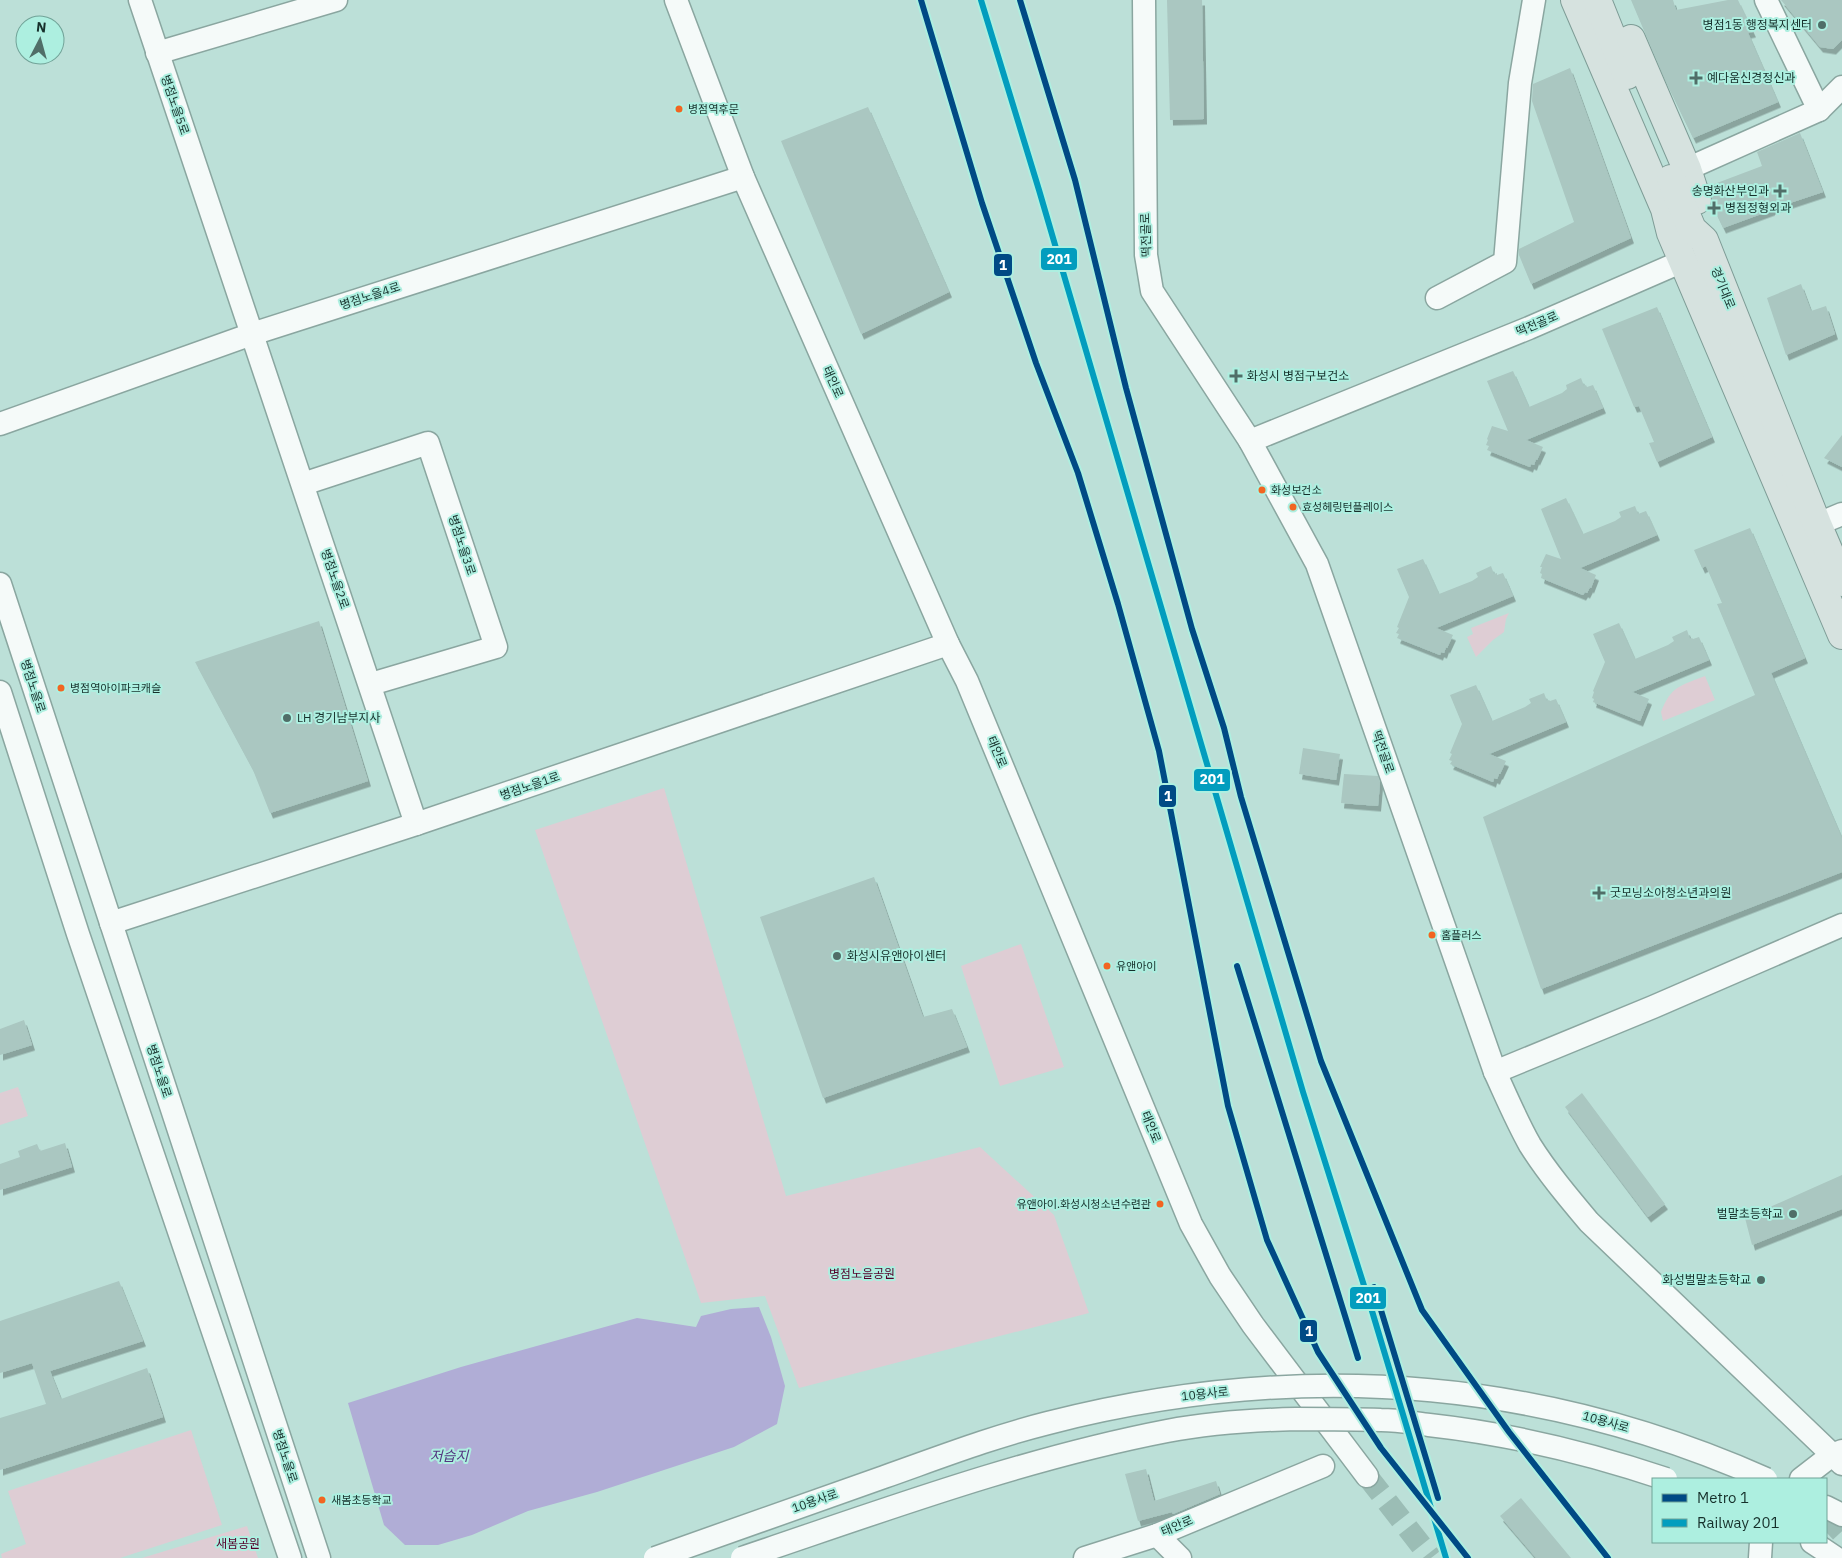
<svg xmlns="http://www.w3.org/2000/svg" width="1842" height="1558" viewBox="0 0 1842 1558" font-family="'IBM Plex Sans','Noto Sans KR',sans-serif">
<defs>
<filter id="shadow"><feDropShadow dx="3" dy="5.5" stdDeviation="0" flood-color="#0004"/></filter>
</defs>
<rect width="100%" height="100%" fill="#bce0d8"/>
<g fill="#decdd4">
<polygon points="1509,613 1506,619 1504,632 1493,640 1476,657 1467,637 1473,634 1471,628"/>
<path d="M1705 676 1715 700 1663 721 1661 712C1671 686 1680 686 1705 676Z"/>
<polygon points="664,788 786,1196 980,1147 1054,1215 1089,1313 799,1388 765,1296 701,1303 535,830"/>
<polygon points="1021,944 1064,1067 1000,1086 961,966"/>
<polygon points="18,1087 28,1116 0,1125 0,1093"/>
<polygon points="191,1430 222,1525 120,1558 2,1558 1,1554 26,1544 8,1491"/>
<polygon points="247,1526 258,1558 142,1558"/>
</g>
<polygon fill="#b0add6" points="759,1307 771,1337 785,1386 777,1424 734,1447 597,1492 528,1511 472,1535 438,1545 405,1545 384,1525 348,1403 461,1367 637,1318 696,1327 701,1316 731,1309"/>
<g fill="#aac7c1" filter="url(#shadow)">
<polygon points="1167,0 1202,0 1204,119 1170,120"/>
<polygon points="1631,0 1673,0 1676,10 1728,0 1738,0 1753,32 1748,33 1778,102 1693,138 1665,80"/>
<polygon points="1781,0 1842,0 1842,40 1833,49 1820,47"/>
<polygon points="1570,68 1631,238 1531,284 1519,255 1519,249 1574,222 1532,101 1533,84"/>
<polygon points="868,107 949,292 861,334 781,141"/>
<polygon points="1800,133 1823,192 1772,209 1772,210 1723,228 1712,205 1712,196 1709,186 1762,166 1757,152"/>
<polygon points="1801,284 1811,311 1826,306 1835,334 1786,355 1767,298"/>
<polygon points="1657,307 1712,437 1657,462 1649,443 1654,442 1639,406 1634,407 1602,329"/>
<polygon points="1513,371 1529,407 1562,393 1567,389 1566,385 1581,378 1584,386 1586,385 1587,387 1593,385 1603,408 1526,440 1543,447 1537,460 1536,459 1534,465 1531,464 1530,467 1487,450 1489,446 1486,445 1488,440 1487,439 1492,426 1508,431 1487,381"/>
<polygon points="1842,435 1842,467 1824,458"/>
<polygon points="1566,498 1583,534 1615,521 1621,517 1619,512 1635,506 1638,514 1646,511 1657,535 1580,568 1596,575 1591,588 1590,587 1587,593 1585,592 1583,595 1541,578 1542,574 1540,573 1542,567 1540,567 1546,554 1561,559 1541,509"/>
<polygon points="1750,528 1805,658 1771,673 1842,838 1842,872 1541,989 1483,817 1755,695 1717,604 1722,603 1706,566 1702,568 1694,550"/>
<polygon points="1423,559 1439,594 1472,581 1478,577 1476,573 1491,566 1494,574 1497,573 1497,575 1503,573 1513,596 1436,628 1453,635 1447,648 1446,647 1444,653 1441,652 1440,655 1397,638 1399,634 1396,633 1399,628 1397,627 1409,597 1397,569"/>
<polygon points="319,621 368,781 270,813 253,770 195,662"/>
<polygon points="1619,623 1635,659 1668,645 1674,641 1672,637 1687,630 1690,639 1692,638 1693,639 1699,637 1709,660 1632,692 1649,699 1640,721 1593,702 1594,699 1592,698 1594,692 1593,691 1605,662 1593,634"/>
<polygon points="1476,685 1492,721 1525,707 1531,703 1529,699 1544,693 1547,701 1549,700 1550,701 1556,699 1566,722 1489,754 1506,761 1500,774 1499,774 1497,779 1494,778 1493,782 1450,764 1452,761 1449,760 1452,754 1450,753 1462,724 1450,695"/>
<polygon points="1303,748 1340,754 1336,780 1299,774"/>
<polygon points="1344,774 1378,776 1380,783 1378,806 1341,803"/>
<polygon points="874,877 923,1017 952,1009 967,1047 823,1098 760,917"/>
<polygon points="24,1020 32,1045 0,1055 0,1029"/>
<polygon points="1582,1093 1665,1204 1648,1217 1565,1107"/>
<polygon points="65,1143 72,1167 0,1190 0,1164 20,1157 18,1151 37,1144 40,1151"/>
<polygon points="1842,1175 1842,1209 1752,1245 1745,1218"/>
<polygon points="119,1281 143,1341 50,1371 61,1399 147,1368 163,1417 0,1470 0,1418 46,1404 32,1363 0,1373 0,1321"/>
<polygon points="1146,1469 1154,1501 1216,1481 1220,1494 1173,1514 1172,1512 1138,1521 1125,1474"/>
<polygon points="1521,1498 1571,1558 1536,1558 1500,1516"/>
</g>
<g fill="none" stroke-linecap="round" stroke-linejoin="round">
<g stroke="#9bbdb5" stroke-width="22" stroke-dasharray="22 11" stroke-linecap="butt">
<polyline points="1367,1476 1431,1558"/>
<polyline points="1826,1516 1842,1533"/>
</g>
<g stroke="#8aa6a0" stroke-width="25">
<g id="minor">
<polyline points="140,0 416,824"/>
<polyline points="676,0 743,177 948,644 967,681 1191,1224 1220,1276 1253,1325 1367,1476"/>
<path d="M1144 0 1146 255 1152 291 1250 441 1317 564 1495 1072C1506 1096 1517 1122 1530 1145 1547 1172 1568 1197 1589 1222L1842 1464"/>
<polyline points="1766,0 1819,110"/>
<polyline points="157,53 336,0"/>
<polyline points="1687,169 1819,110 1842,87"/>
<polyline points="1437,298 1505,262 1520,83 1534,0"/>
<polyline points="0,424 252,334 743,177"/>
<polyline points="1250,441 1529,328 1683,261"/>
<polyline points="303,484 428,443 496,647 371,684"/>
<polyline points="1801,531 1842,514"/>
<polyline points="0,584 319,1558"/>
<polyline points="0,692 78,934 290,1558"/>
<polyline points="111,923 416,824 948,644"/>
<polyline points="1495,1072 1653,1007 1842,925"/>
<polyline points="1801,1479 1832,1455 1842,1451"/>
<polyline points="1826,1507 1842,1515"/>
<polyline points="1157,1535 1180,1558"/>
<polyline points="1812,1542 1836,1558"/>
<polyline points="1085,1558 1157,1535 1323,1466"/>
<polyline points="1760,1558 1761,1542"/>
</g>
</g>
<g stroke="#7e9c96" stroke-width="30">
<g id="major">
<polyline points="1575,0 1665,209 1671,233 1842,635"/>
<polyline points="1597,0 1627,75"/>
<polyline points="1631,39 1687,169 1697,200"/>
<polyline points="1671,179 1692,229 1704,240 1817,524 1842,582"/>
</g>
</g>
<use href="#minor" stroke="#f5faf9" stroke-width="22"/>
<use href="#major" stroke="#d6e2df" stroke-width="28"/>
<g stroke="#8aa6a0" stroke-width="25" stroke-linecap="butt">
<g id="minor-bridge">
<path d="M655 1558C731 1531 807 1504 884 1477 938 1458 992 1437 1048 1423 1294 1360 1534 1376 1766 1479"/>
<path d="M742 1558C882 1511 1022 1459 1167 1431 1209 1423 1253 1420 1296 1419 1324 1419 1353 1419 1381 1420 1397 1420 1413 1423 1429 1425 1510 1434 1589 1453 1666 1479"/>
</g>
</g>
<use href="#minor-bridge" stroke="#f5faf9" stroke-width="22"/>
<g stroke="#adefe0" stroke-width="10">
<polyline id="rail-1" points="981,0 1039,190 1303,1092 1372,1311 1446,1558"/>
</g>
<use href="#rail-1" stroke="#029dbe" stroke-width="6"/>
<g stroke="#adefe0" stroke-width="10">
<g id="metro-1">
<polyline points="921,0 982,203 1036,363 1078,473 1118,604 1159,751 1228,1106 1267,1240 1318,1352 1381,1448 1468,1558"/>
<polyline points="1020,0 1075,180 1126,388 1192,629 1224,728 1241,797 1321,1061 1422,1310 1509,1432 1608,1558"/>
<polyline points="1237,966 1358,1358"/>
<polyline points="1374,1287 1438,1498"/>
</g>
</g>
<use href="#metro-1" stroke="#004a85" stroke-width="6"/>
</g>
<g fill="#506e68" stroke="#adefe0" stroke-width="2">
<circle cx="1822" cy="25" r="5"/>
<path d="M1693.5 70.5h5v5h5v5h-5v5h-5v-5h-5v-5h5z"/>
<path d="M1777.5 183.5h5v5h5v5h-5v5h-5v-5h-5v-5h5z"/>
<path d="M1711.5 200.5h5v5h5v5h-5v5h-5v-5h-5v-5h5z"/>
<path d="M1233.5 368.5h5v5h5v5h-5v5h-5v-5h-5v-5h5z"/>
<circle cx="287" cy="718" r="5"/>
<path d="M1596.5 885.5h5v5h5v5h-5v5h-5v-5h-5v-5h5z"/>
<circle cx="837" cy="956" r="5"/>
<circle cx="1793" cy="1214" r="5"/>
<circle cx="1761" cy="1280" r="5"/>
</g>
<g fill="#f26522" stroke="#adefe0" stroke-width="2">
<circle cx="679" cy="109" r="4.5"/>
<circle cx="1262" cy="490" r="4.5"/>
<circle cx="1293" cy="507" r="4.5"/>
<circle cx="61" cy="688" r="4.5"/>
<circle cx="1432" cy="935" r="4.5"/>
<circle cx="1107" cy="966" r="4.5"/>
<circle cx="1160" cy="1204" r="4.5"/>
<circle cx="322" cy="1500" r="4.5"/>
</g>
<g text-anchor="middle" stroke-width="4" stroke-linejoin="round" paint-order="stroke">
<g font-size="11" fill="#16302b" stroke="#adefe0" text-anchor="start">
<text x="688" y="113">병점역후문</text>
<text x="1271" y="494">화성보건소</text>
<text x="1302" y="511">효성헤링턴플레이스</text>
<text x="70" y="692">병점역아이파크캐슬</text>
<text x="1441" y="939">홈플러스</text>
<text x="1116" y="970">유앤아이</text>
<text x="1151" y="1208" text-anchor="end">유앤아이.화성시청소년수련관</text>
<text x="331" y="1504">새봄초등학교</text>
</g>
<g font-size="12" fill="#16302b" stroke="#adefe0" text-anchor="start">
<text x="1812" y="29" text-anchor="end">병점1동 행정복지센터</text>
<text x="1707" y="82">예다움신경정신과</text>
<text x="1769" y="195" text-anchor="end">송명화산부인과</text>
<text x="1725" y="212">병점정형외과</text>
<text x="1247" y="380">화성시 병점구보건소</text>
<text x="297" y="722">LH 경기남부지사</text>
<text x="1610" y="897">굿모닝소아청소년과의원</text>
<text x="847" y="960">화성시유앤아이센터</text>
<text x="1783" y="1218" text-anchor="end">벌말초등학교</text>
<text x="1751" y="1284" text-anchor="end">화성벌말초등학교</text>
</g>
<g font-size="12" fill="#16302b" stroke="#adefe0">
<text transform="translate(175 105) rotate(71)" y="4">병점노을5로</text>
<text transform="translate(1146 235) rotate(-92)" y="4">떡전골로</text>
<text transform="translate(1723 288) rotate(68)" y="4">경기대로</text>
<text transform="translate(370 296) rotate(-18)" y="4">병점노을4로</text>
<text transform="translate(1537 324) rotate(-23)" y="4">떡전골로</text>
<text transform="translate(833 382) rotate(66)" y="4">태안로</text>
<text transform="translate(462 545) rotate(72)" y="4">병점노을3로</text>
<text transform="translate(335 579) rotate(71)" y="4">병점노을2로</text>
<text transform="translate(33 686) rotate(72)" y="4">병점노을로</text>
<text transform="translate(997 752) rotate(68)" y="4">태안로</text>
<text transform="translate(1383 752) rotate(71)" y="4">떡전골로</text>
<text transform="translate(530 786) rotate(-19)" y="4">병점노을1로</text>
<text transform="translate(159 1071) rotate(72)" y="4">병점노을로</text>
<text transform="translate(1151 1127) rotate(68)" y="4">태안로</text>
<text transform="translate(1205 1394) rotate(-6)" y="4">10용사로</text>
<text transform="translate(1606 1422) rotate(16)" y="4">10용사로</text>
<text transform="translate(285 1456) rotate(72)" y="4">병점노을로</text>
<text transform="translate(815 1501) rotate(-19)" y="4">10용사로</text>
<text transform="translate(1177 1526) rotate(-23)" y="4">태안로</text>
</g>
<g font-size="12" fill="#55002a" stroke="#adefe0">
<text x="862" y="1278">병점노을공원</text>
<text x="238" y="1548">새봄공원</text>
</g>
<g font-size="14" font-style="italic" fill="#543781" stroke="#adefe0">
<text x="449" y="1461">저습지</text>
</g>
</g>
<g stroke="#adefe0" stroke-width="2">
<rect x="1040" y="247" width="38" height="24" rx="5" fill="#029dbe"/>
<rect x="993" y="253" width="20" height="24" rx="5" fill="#004a85"/>
<rect x="1193" y="768" width="38" height="24" rx="5" fill="#029dbe"/>
<rect x="1158" y="784" width="19" height="24" rx="5" fill="#004a85"/>
<rect x="1349" y="1286" width="38" height="24" rx="5" fill="#029dbe"/>
<rect x="1299" y="1319" width="19" height="24" rx="5" fill="#004a85"/>
</g>
<g font-size="14" text-anchor="middle" font-weight="bold" fill="#fff">
<text x="1059" y="264">201</text>
<text x="1003" y="270">1</text>
<text x="1212" y="784">201</text>
<text x="1168" y="801">1</text>
<text x="1368" y="1303">201</text>
<text x="1309" y="1336">1</text>
</g>
<rect x="1652" y="1478" width="175" height="65" fill="#adefe0" stroke="#71a398"/>
<rect x="1662" y="1494" width="25" height="8" fill="#004a85" stroke="#71a398"/>
<text x="1697" y="1503" font-size="15" fill="#16302b">Metro 1</text>
<rect x="1662" y="1519" width="25" height="8" fill="#029dbe" stroke="#71a398"/>
<text x="1697" y="1528" font-size="15" fill="#16302b">Railway 201</text>
<g transform="translate(40 40) rotate(6)"><circle r="24" fill="#adefe0" stroke="#71a398"/>
<path d="M0-4L9 19L0 12L-9 19Z" fill="#506e68"/>
<text y="-8" font-size="14" font-weight="bold" text-anchor="middle" fill="#16302b">N</text>
</g>
</svg>
